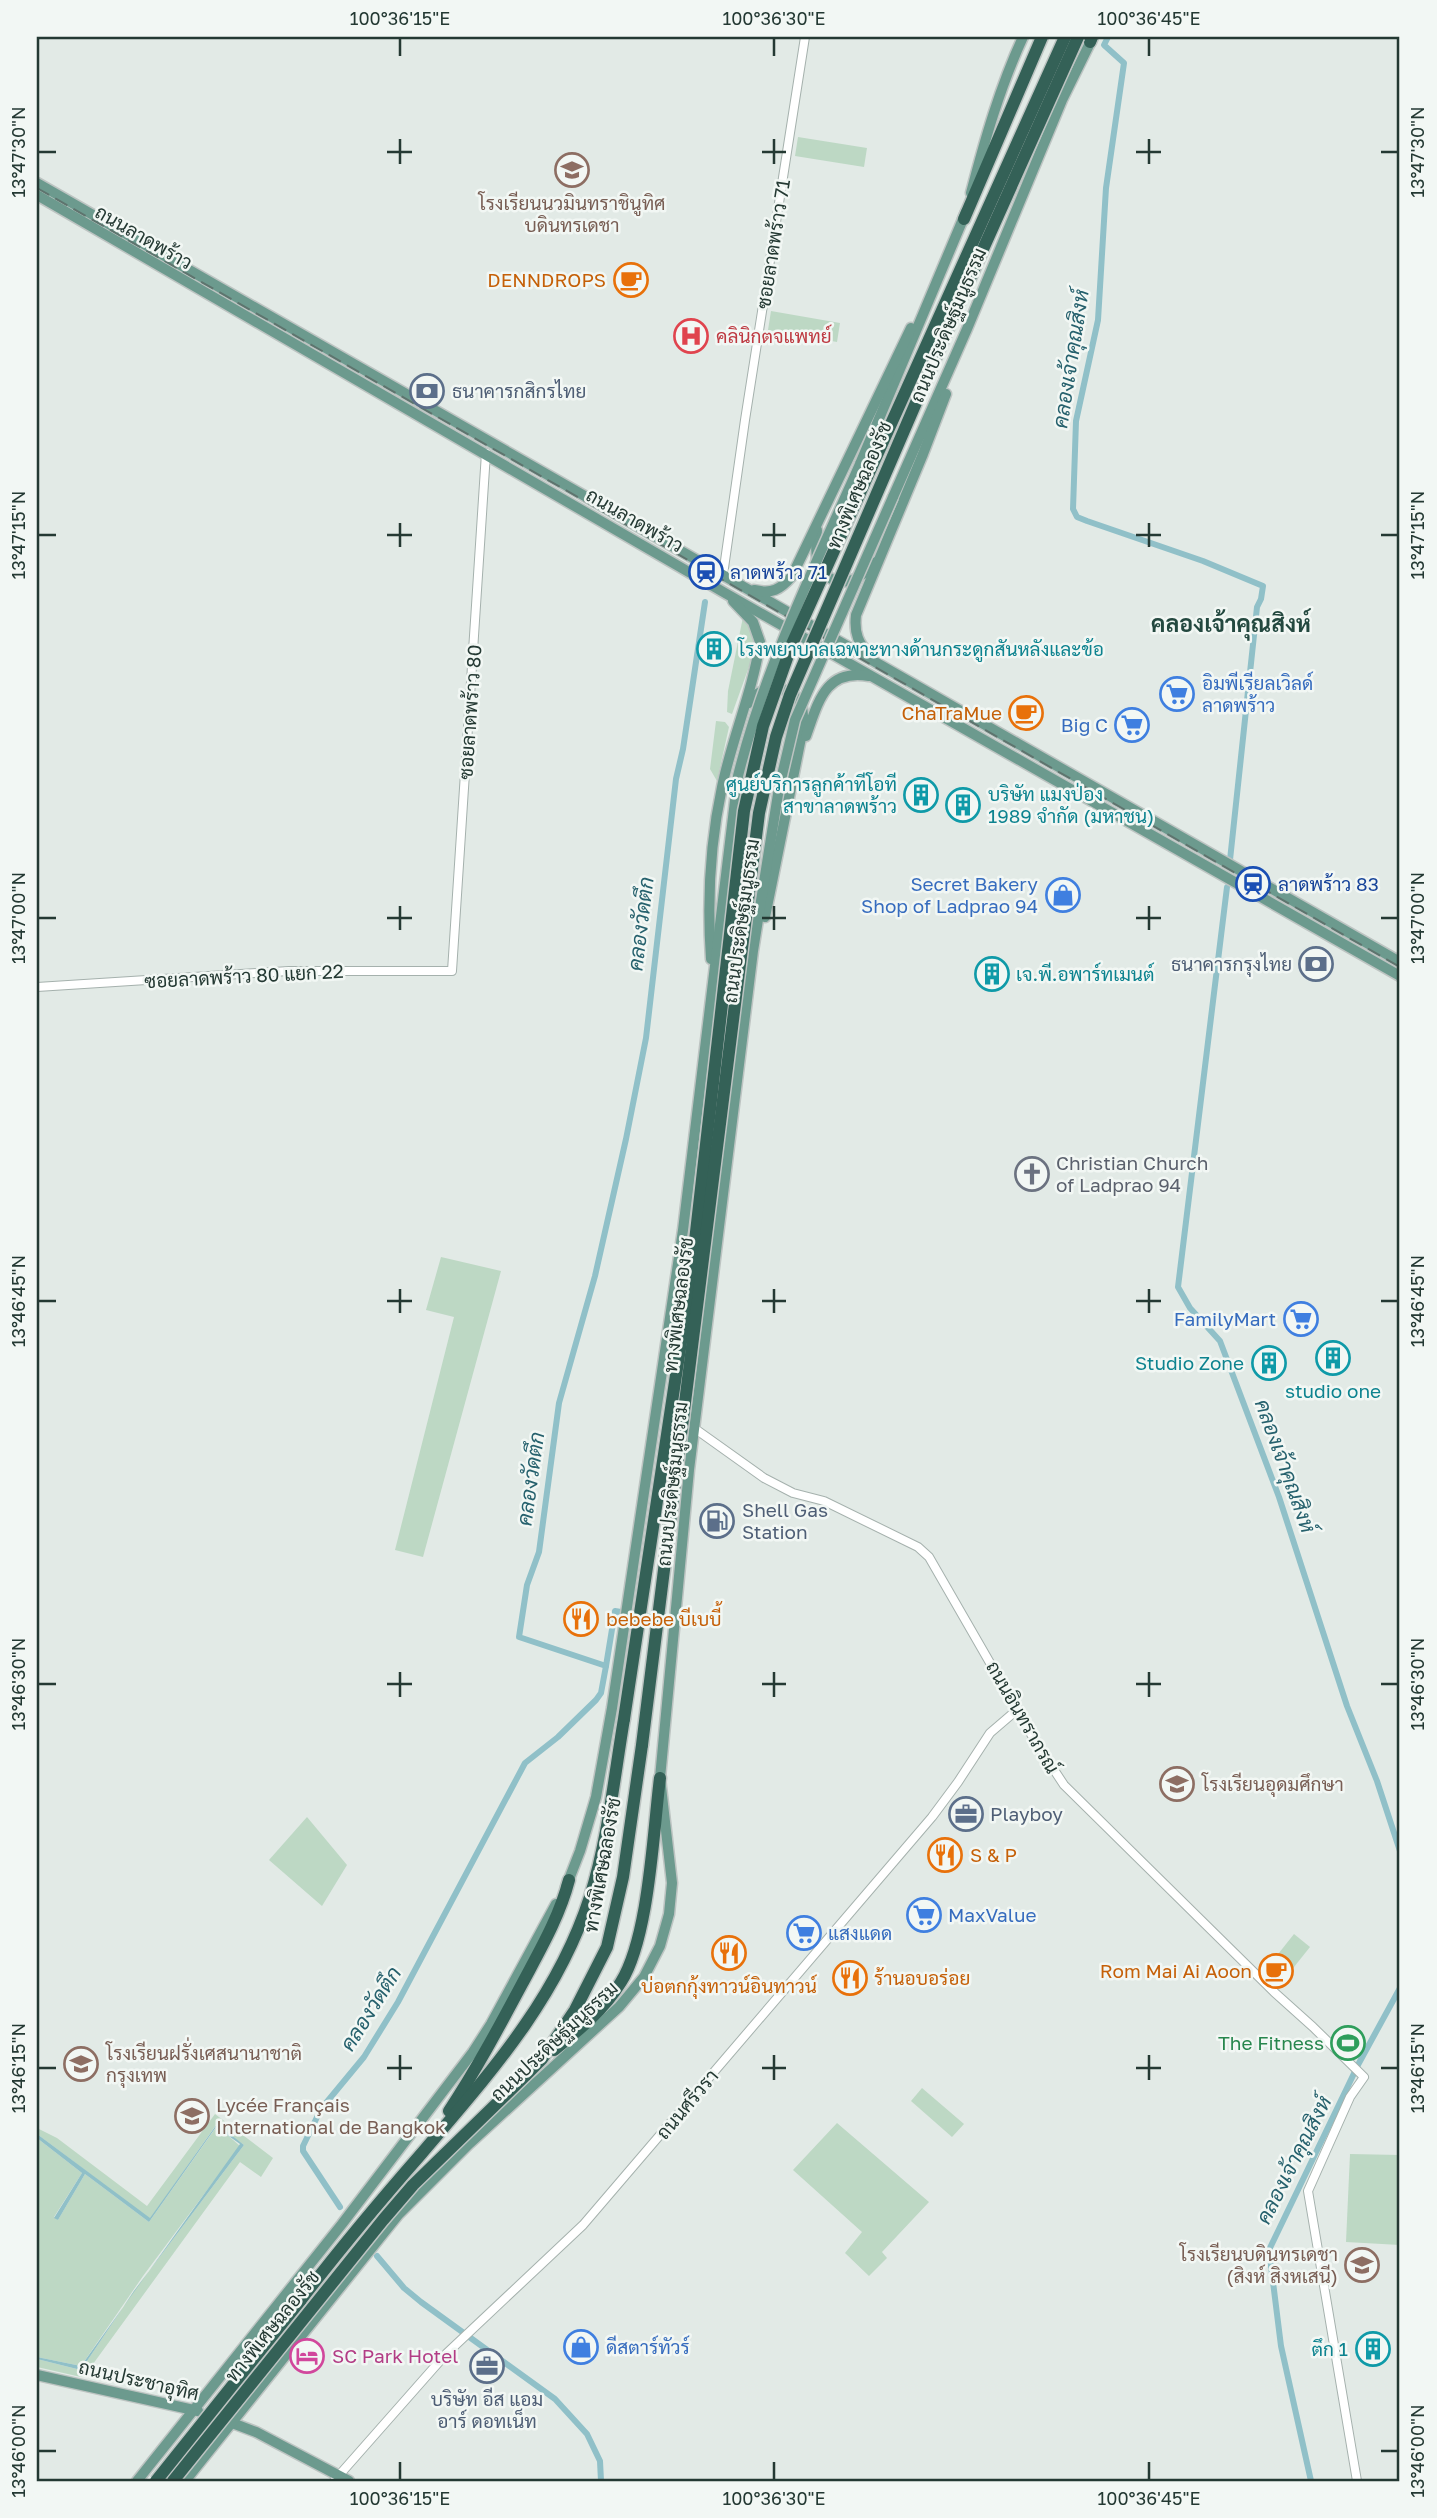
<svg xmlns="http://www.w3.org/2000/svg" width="1437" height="2518" viewBox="0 0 1437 2518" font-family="'Golos Text',Sarabun,sans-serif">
<rect width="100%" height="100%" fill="#e2eae6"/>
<g fill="#bdd8c4">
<polygon points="798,137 867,148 864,167 795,156"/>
<polygon points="771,311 840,323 837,342 768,330"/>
<polygon points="743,617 745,617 756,639 755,650 732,714 727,712 728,691"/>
<polygon points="716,721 725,722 729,727 717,781 710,769"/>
<polygon points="441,1257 501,1271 423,1557 395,1550 454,1317 426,1310"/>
<polygon points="307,1817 347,1865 322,1906 269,1860"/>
<polygon points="1294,1934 1310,1947 1274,1992 1260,1977"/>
<polygon points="922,2088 964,2124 952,2137 911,2101"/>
<polygon points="215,2114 273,2158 261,2177 240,2162 85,2375 81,2377 37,2367 37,2359 81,2370 134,2291 244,2145 216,2125 150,2219 37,2134 37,2128 57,2138 147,2206"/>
<polygon points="837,2123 929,2202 882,2252 887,2258 869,2276 845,2253 862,2232 793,2170"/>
<polygon points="217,2126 240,2146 143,2276 81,2366 37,2357 37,2138 82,2173 54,2217 58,2220 85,2174 149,2222"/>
<polygon points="1350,2154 1400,2155 1400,2245 1346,2242"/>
</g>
<polygon fill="#90c0c8" points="217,2124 244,2145 134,2291 83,2367 81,2370 37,2359 37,2357 81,2366 240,2144 216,2127 149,2222 85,2174 58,2220 54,2218 82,2173 37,2138 37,2134 150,2218"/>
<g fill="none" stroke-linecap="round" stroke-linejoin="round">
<g stroke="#90c0c8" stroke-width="6">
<polyline points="1108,37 1104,45 1124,63 1106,188 1098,320 1076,421 1073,509 1077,517 1087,521 1203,561 1263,586 1261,599 1257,607 1230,860"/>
<polyline points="1227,887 1178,1287 1190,1308 1220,1341 1279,1497 1347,1706 1377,1781 1400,1851"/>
<polyline points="606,1666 615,1611 685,1623"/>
<polyline points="340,2207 303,2151 303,2146 321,2109 364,2057 398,2002 525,1763 558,1737 596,1700 601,1693 606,1666 519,1637 527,1585 539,1552 559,1403 595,1276 626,1139 646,1038 676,779 683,749 705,602"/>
<polyline points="377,2256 404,2288 421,2302 555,2399 587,2434 600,2461 601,2481"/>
<polyline points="1311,2481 1281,2346 1269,2250 1359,2063 1400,1988"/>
</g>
<g stroke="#a5b1ad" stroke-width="10">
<g id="minor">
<polyline points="723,575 745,420 805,37"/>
<polyline points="37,987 289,971 452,971 486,453"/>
<polyline points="694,1428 764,1478 793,1493 824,1501 918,1547 929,1557 1035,1741 1064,1785 1274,1992 1313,2027 1364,2077 1350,2097 1308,2191 1357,2481"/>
<polyline points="334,2481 446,2354 583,2225 932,1817 958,1782 990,1733 1018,1709"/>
</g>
</g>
<g stroke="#bdc4c2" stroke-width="13">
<g id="major">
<polyline points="37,183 1400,962"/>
<path d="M971 193C985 139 1000 87 1023 37"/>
<polyline points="37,195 725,593 1400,976"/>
<polyline points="860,464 966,212"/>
<polyline points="893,497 967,329 1062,100 1093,37"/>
<path d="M817 530C816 541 815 553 818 564 819 569 824 574 828 577 847 589 863 576 876 562"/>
<path d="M754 590C772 594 780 590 792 576L911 328"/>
<path d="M871 656C858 644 854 633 856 615L923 454 946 394"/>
<path d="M749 703C759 684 792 683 801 705 804 712 803 720 803 728L765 917"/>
<path d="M806 736C818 703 825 668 869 676"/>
<path d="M711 959C707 901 710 843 722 787 732 738 753 691 760 642L753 622 733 601"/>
<polyline points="566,1887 580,1851 596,1797 612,1708 683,1230 738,776"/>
<polyline points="37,2375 198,2411"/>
<polyline points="227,2421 256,2432 349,2481"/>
<polyline points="137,2481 342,2224 473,2052 491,2024 556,1904"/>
<polyline points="185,2481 398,2215 469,2144 619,2007 644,1977 660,1946 669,1914 672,1883 660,1778 689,1470 753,951 779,788"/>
</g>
</g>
<g stroke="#bdc4c2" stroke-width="15">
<g id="highway">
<polyline points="1090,42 1092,37"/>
<polyline points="964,219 1042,37"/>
<path d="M554 2050C579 2030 604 2010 621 1982 649 1937 653 1833 660 1778"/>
<polyline points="525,2076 542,2059 575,2010 607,1947 623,1877 642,1745"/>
<path d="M449 2111C476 2070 499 2027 522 1984 540 1950 559 1918 569 1880"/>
<path d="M300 2301C339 2250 380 2201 422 2153 490 2073 557 1999 590 1897 608 1840 614 1778 624 1719"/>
</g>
</g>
<use href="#minor" stroke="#fff" stroke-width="8"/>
<use href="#major" stroke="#6c9a8e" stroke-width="10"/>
<use href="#highway" stroke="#346157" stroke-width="12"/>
<polyline stroke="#5e746e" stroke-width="2" stroke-dasharray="14 7" stroke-linecap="butt" points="37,188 1400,967"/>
<g stroke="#bdc4c2" stroke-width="13" stroke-linecap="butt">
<g id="major-bridge">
<path d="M738 776C765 667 815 566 860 464"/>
<polyline points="779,788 795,720 893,497"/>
</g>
</g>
<g stroke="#bdc4c2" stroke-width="15" stroke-linecap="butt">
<g id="highway-bridge">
<polyline points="624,1719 691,1276 744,811 763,726 792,644 1065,37"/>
<polyline points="642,1745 759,813 776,737 790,695 962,296 1078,37"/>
<polyline points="156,2481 300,2301"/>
<polyline points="173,2481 383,2220 413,2185 525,2076"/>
</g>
</g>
<use href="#major-bridge" stroke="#6c9a8e" stroke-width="10"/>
<use href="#highway-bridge" stroke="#346157" stroke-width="12"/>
</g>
<path fill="none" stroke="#243933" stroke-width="2.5" d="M400 38V56M774 38V56M1149 38V56M400 139V164M774 139V164M1149 139V164M38 152H56M387 152H412M762 152H786M1136 152H1161M1381 152H1398M400 523V547M774 523V547M1149 523V547M38 535H56M387 535H412M762 535H786M1136 535H1161M1381 535H1398M400 906V930M774 906V930M1149 906V930M38 918H56M387 918H412M762 918H786M1136 918H1161M1381 918H1398M400 1289V1313M774 1289V1313M1149 1289V1313M38 1301H56M387 1301H412M762 1301H786M1136 1301H1161M1381 1301H1398M400 1672V1697M774 1672V1697M1149 1672V1697M38 1684H56M387 1684H412M762 1684H786M1136 1684H1161M1381 1684H1398M400 2055V2080M774 2055V2080M1149 2055V2080M38 2068H56M387 2068H412M762 2068H786M1136 2068H1161M1381 2068H1398M38 2451H56M1381 2451H1398M400 2462V2480M774 2462V2480M1149 2462V2480"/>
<defs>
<g id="school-ring" transform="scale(1.75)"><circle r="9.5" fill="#f2f7f4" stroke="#8d6e63" stroke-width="1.5"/><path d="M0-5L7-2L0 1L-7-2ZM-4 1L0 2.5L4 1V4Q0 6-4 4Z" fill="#8d6e63"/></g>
<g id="cafe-ring" transform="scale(1.75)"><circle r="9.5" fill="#f2f7f4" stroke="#e8710a" stroke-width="1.5"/><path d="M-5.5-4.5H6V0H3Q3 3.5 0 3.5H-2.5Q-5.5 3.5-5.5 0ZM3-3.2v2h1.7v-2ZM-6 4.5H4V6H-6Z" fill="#e8710a"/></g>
<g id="hospital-ring" transform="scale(1.75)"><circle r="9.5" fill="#f2f7f4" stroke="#e0444e" stroke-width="1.5"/><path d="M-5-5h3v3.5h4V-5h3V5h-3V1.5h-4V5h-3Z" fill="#e0444e"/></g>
<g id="bank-ring" transform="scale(1.75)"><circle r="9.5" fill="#f2f7f4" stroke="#5c6f8a" stroke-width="1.5"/><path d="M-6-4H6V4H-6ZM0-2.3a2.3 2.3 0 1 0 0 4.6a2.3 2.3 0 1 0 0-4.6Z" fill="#5c6f8a"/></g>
<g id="station-ring" transform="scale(1.75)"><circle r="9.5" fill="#f2f7f4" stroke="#1a4fb4" stroke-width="1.5"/><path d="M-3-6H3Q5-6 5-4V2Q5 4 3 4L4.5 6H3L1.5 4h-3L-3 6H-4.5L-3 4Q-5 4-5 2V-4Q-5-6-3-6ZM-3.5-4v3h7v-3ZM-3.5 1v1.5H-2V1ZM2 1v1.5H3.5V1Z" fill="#1a4fb4"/></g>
<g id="building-ring" transform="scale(1.75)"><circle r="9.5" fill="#f2f7f4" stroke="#0f9aa8" stroke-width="1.5"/><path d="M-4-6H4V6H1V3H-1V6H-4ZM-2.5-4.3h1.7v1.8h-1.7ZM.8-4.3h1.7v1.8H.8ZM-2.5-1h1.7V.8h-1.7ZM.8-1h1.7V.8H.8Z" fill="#0f9aa8"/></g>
<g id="supermarket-ring" transform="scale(1.75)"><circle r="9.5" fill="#f2f7f4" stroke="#3f7fe0" stroke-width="1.5"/><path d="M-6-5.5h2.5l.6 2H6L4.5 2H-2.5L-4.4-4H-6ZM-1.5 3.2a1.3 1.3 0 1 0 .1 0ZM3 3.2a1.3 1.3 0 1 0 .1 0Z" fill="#3f7fe0"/></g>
<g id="shop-ring" transform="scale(1.75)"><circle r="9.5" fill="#f2f7f4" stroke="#3f7fe0" stroke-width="1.5"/><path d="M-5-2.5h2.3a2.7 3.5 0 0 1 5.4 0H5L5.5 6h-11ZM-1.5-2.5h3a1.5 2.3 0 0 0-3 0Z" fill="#3f7fe0"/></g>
<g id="church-ring" transform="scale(1.75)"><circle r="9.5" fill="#f2f7f4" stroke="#6b7280" stroke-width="1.5"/><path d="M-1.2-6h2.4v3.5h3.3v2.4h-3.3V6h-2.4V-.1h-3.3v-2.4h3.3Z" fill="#6b7280"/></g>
<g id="fuel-ring" transform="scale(1.75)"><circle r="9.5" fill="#f2f7f4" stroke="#5c6f8a" stroke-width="1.5"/><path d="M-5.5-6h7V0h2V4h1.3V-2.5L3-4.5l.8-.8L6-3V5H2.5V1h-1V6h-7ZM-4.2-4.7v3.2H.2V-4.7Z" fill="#5c6f8a"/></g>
<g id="restaurant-ring" transform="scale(1.75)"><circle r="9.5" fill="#f2f7f4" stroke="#e8710a" stroke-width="1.5"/><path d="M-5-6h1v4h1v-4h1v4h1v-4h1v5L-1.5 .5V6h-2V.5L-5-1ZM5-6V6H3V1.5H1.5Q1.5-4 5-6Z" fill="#e8710a"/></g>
<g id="office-ring" transform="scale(1.75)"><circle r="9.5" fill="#f2f7f4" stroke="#5c6f8a" stroke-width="1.5"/><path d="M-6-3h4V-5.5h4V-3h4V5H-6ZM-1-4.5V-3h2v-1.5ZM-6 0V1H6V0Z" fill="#5c6f8a"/></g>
<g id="stadium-ring" transform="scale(1.75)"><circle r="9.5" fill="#f2f7f4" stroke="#2e9e5b" stroke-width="1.5"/><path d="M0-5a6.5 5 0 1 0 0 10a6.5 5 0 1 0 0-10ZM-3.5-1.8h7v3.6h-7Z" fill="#2e9e5b"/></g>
<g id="hotel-ring" transform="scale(1.75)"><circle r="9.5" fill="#f2f7f4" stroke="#d1479c" stroke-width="1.5"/><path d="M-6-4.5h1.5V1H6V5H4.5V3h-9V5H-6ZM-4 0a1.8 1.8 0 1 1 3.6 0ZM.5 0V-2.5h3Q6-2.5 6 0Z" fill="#d1479c"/></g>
</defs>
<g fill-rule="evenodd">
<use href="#school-ring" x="572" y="170"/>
<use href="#cafe-ring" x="631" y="280"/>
<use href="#hospital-ring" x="691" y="336"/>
<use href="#bank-ring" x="427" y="391"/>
<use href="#station-ring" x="706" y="572"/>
<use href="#building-ring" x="714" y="649"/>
<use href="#supermarket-ring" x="1177" y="694"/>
<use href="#cafe-ring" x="1026" y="713"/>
<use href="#supermarket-ring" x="1132" y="725"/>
<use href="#building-ring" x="921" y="795"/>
<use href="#building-ring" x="963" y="805"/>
<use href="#station-ring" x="1253" y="884"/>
<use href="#shop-ring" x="1063" y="895"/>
<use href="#bank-ring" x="1316" y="964"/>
<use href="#building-ring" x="992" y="974"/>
<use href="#church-ring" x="1032" y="1174"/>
<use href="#supermarket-ring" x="1301" y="1319"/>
<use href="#building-ring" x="1333" y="1358"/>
<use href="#building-ring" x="1269" y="1363"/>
<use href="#fuel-ring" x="717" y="1521"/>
<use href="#restaurant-ring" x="581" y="1619"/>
<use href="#school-ring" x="1177" y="1784"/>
<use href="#office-ring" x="966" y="1814"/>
<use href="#restaurant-ring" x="945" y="1855"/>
<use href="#supermarket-ring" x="924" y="1915"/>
<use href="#supermarket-ring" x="804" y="1933"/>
<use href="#restaurant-ring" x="729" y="1953"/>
<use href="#cafe-ring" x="1276" y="1971"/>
<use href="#restaurant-ring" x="850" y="1978"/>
<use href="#stadium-ring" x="1348" y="2043"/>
<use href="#school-ring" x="81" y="2064"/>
<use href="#school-ring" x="192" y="2116"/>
<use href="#school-ring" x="1362" y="2265"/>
<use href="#shop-ring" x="581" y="2347"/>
<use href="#building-ring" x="1373" y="2349"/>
<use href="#hotel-ring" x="307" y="2356"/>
<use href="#office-ring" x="487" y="2366"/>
</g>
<g text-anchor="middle" stroke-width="5" stroke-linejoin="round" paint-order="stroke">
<g font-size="19" fill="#785e54" stroke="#f2f7f4" text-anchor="start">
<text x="572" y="210" text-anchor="middle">โรงเรียนนวมินทราชินูทิศ<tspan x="572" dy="22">บดินทรเดชา</tspan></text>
<text x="1202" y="1791">โรงเรียนอุดมศึกษา</text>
<text x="106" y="2060">โรงเรียนฝรั่งเศสนานาชาติ<tspan x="106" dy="22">กรุงเทพ</tspan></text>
<text x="216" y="2112">Lycée Français<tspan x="216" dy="22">International de Bangkok</tspan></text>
<text x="1338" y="2261" text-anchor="end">โรงเรียนบดินทรเดชา<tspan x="1338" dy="22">(สิงห์ สิงหเสนี)</tspan></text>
</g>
<g font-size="19" fill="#243933" stroke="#f2f7f4">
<text transform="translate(144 237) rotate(30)" y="7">ถนนลาดพร้าว</text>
<text transform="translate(773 244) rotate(-81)" y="7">ซอยลาดพร้าว 71</text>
<text transform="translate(948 325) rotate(-67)" y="7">ถนนประดิษฐ์มนูธรรม</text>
<text transform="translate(859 485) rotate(-67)" y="7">ทางพิเศษฉลองรัช</text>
<text transform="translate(635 520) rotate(30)" y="7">ถนนลาดพร้าว</text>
<text transform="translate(470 712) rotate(-86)" y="7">ซอยลาดพร้าว 80</text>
<text transform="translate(741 921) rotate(-82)" y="7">ถนนประดิษฐ์มนูธรรม</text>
<text transform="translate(244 976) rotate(-3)" y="7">ซอยลาดพร้าว 80 แยก 22</text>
<text transform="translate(678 1305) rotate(-83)" y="7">ทางพิเศษฉลองรัช</text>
<text transform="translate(672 1484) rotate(-84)" y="7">ถนนประดิษฐ์มนูธรรม</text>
<text transform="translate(1023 1717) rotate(60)" y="7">ถนนอินทราภรณ์</text>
<text transform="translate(602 1865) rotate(-80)" y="7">ทางพิเศษฉลองรัช</text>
<text transform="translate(554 2041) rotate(-43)" y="7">ถนนประดิษฐ์มนูธรรม</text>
<text transform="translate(687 2104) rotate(-50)" y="7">ถนนศรีวรา</text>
<text transform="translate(272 2326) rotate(-51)" y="7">ทางพิเศษฉลองรัช</text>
<text transform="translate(139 2380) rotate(13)" y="7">ถนนประชาอุทิศ</text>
</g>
<g font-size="19" fill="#c56008" stroke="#f2f7f4" text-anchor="end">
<text x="606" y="287">DENNDROPS</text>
<text x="1002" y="720">ChaTraMue</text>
<text x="606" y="1626" text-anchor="start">bebebe บีเบบี้</text>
<text x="970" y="1862" text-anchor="start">S &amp; P</text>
<text x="1252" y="1978">Rom Mai Ai Aoon</text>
<text x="874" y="1985" text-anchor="start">ร้านอบอร่อย</text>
<text x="729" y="1993" text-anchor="middle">บ่อตกกุ้งทาวน์อินทาวน์</text>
</g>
<g font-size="19" fill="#be3a42" stroke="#f2f7f4" text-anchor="start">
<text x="716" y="343">คลินิกตจแพทย์</text>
</g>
<g font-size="19" fill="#4e5e75" stroke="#f2f7f4" text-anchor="start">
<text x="452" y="398">ธนาคารกสิกรไทย</text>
<text x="1292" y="971" text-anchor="end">ธนาคารกรุงไทย</text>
<text x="742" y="1517">Shell Gas<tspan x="742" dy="22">Station</tspan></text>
<text x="990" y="1821">Playboy</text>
<text x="487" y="2406" text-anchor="middle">บริษัท อีส แอม<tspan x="487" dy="22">อาร์ ดอทเน็ท</tspan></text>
</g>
<g font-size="19" fill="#164399" stroke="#f2f7f4" text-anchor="start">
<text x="730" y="579">ลาดพร้าว 71</text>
<text x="1278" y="891">ลาดพร้าว 83</text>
</g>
<g font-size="19" fill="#0d838f" stroke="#f2f7f4" text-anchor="start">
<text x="738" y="656">โรงพยาบาลเฉพาะทางด้านกระดูกสันหลังและข้อ</text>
<text x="897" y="791" text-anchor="end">ศูนย์บริการลูกค้าทีโอที<tspan x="897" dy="22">สาขาลาดพร้าว</tspan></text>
<text x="988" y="801">บริษัท แมงป่อง<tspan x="988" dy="22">1989 จำกัด (มหาชน)</tspan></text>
<text x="1016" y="981">เจ.พี.อพาร์ทเมนต์</text>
<text x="1244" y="1370" text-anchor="end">Studio Zone</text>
<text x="1333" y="1398" text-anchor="middle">studio one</text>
<text x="1348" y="2356" text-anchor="end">ตึก 1</text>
</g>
<g font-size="19" fill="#366cbe" stroke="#f2f7f4" text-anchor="start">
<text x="1202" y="690">อิมพีเรียลเวิลด์<tspan x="1202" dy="22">ลาดพร้าว</tspan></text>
<text x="1108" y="732" text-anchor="end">Big C</text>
<text x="1038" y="891" text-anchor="end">Secret Bakery<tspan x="1038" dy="22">Shop of Ladprao 94</tspan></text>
<text x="1276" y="1326" text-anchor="end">FamilyMart</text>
<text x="948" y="1922">MaxValue</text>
<text x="828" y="1940">แสงแดด</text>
<text x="606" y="2354">ดีสตาร์ทัวร์</text>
</g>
<g font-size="19" fill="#5b616d" stroke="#f2f7f4" text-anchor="start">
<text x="1056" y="1170">Christian Church<tspan x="1056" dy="22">of Ladprao 94</tspan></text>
</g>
<g font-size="19" fill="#27864d" stroke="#f2f7f4" text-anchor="end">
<text x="1324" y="2050">The Fitness</text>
</g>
<g font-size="19" fill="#b23c85" stroke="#f2f7f4" text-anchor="start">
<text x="332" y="2363">SC Park Hotel</text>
</g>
<g font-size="21" font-style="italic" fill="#26616d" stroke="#f2f7f4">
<text transform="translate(1071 359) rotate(-81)" y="7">คลองเจ้าคุณสิงห์</text>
<text transform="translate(641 924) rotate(-83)" y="7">คลองวัดตึก</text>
<text transform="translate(1285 1466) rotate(70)" y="7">คลองเจ้าคุณสิงห์</text>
<text transform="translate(531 1479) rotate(-82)" y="7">คลองวัดตึก</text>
<text transform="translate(371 2009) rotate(-58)" y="7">คลองวัดตึก</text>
<text transform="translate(1294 2160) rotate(-63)" y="7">คลองเจ้าคุณสิงห์</text>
</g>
<g font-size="23" font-weight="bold" fill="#23483f" stroke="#f2f7f4">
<text x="1231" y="632">คลองเจ้าคุณสิงห์</text>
</g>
</g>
<rect width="1437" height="2518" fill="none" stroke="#f2f7f4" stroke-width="77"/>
<rect x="38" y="38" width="1360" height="2442" fill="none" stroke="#243933" stroke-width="2.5"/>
<g font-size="18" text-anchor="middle" fill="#243933">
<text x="400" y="25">100°36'15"E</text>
<text x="774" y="25">100°36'30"E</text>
<text x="1149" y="25">100°36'45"E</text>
<text transform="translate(19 152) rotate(-90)" y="6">13°47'30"N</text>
<text transform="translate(1418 152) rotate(-90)" y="6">13°47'30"N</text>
<text transform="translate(19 535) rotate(-90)" y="6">13°47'15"N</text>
<text transform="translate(1418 535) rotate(-90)" y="6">13°47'15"N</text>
<text transform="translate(19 918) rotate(-90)" y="6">13°47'00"N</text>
<text transform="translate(1418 918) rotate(-90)" y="6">13°47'00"N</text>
<text transform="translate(19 1301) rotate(-90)" y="6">13°46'45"N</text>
<text transform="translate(1418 1301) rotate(-90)" y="6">13°46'45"N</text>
<text transform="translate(19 1684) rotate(-90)" y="6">13°46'30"N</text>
<text transform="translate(1418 1684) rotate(-90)" y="6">13°46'30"N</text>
<text transform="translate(19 2068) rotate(-90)" y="6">13°46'15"N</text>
<text transform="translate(1418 2068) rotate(-90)" y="6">13°46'15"N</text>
<text transform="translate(19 2451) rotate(-90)" y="6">13°46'00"N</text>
<text transform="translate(1418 2451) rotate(-90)" y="6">13°46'00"N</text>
<text x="400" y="2505">100°36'15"E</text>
<text x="774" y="2505">100°36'30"E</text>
<text x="1149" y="2505">100°36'45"E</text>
</g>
</svg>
